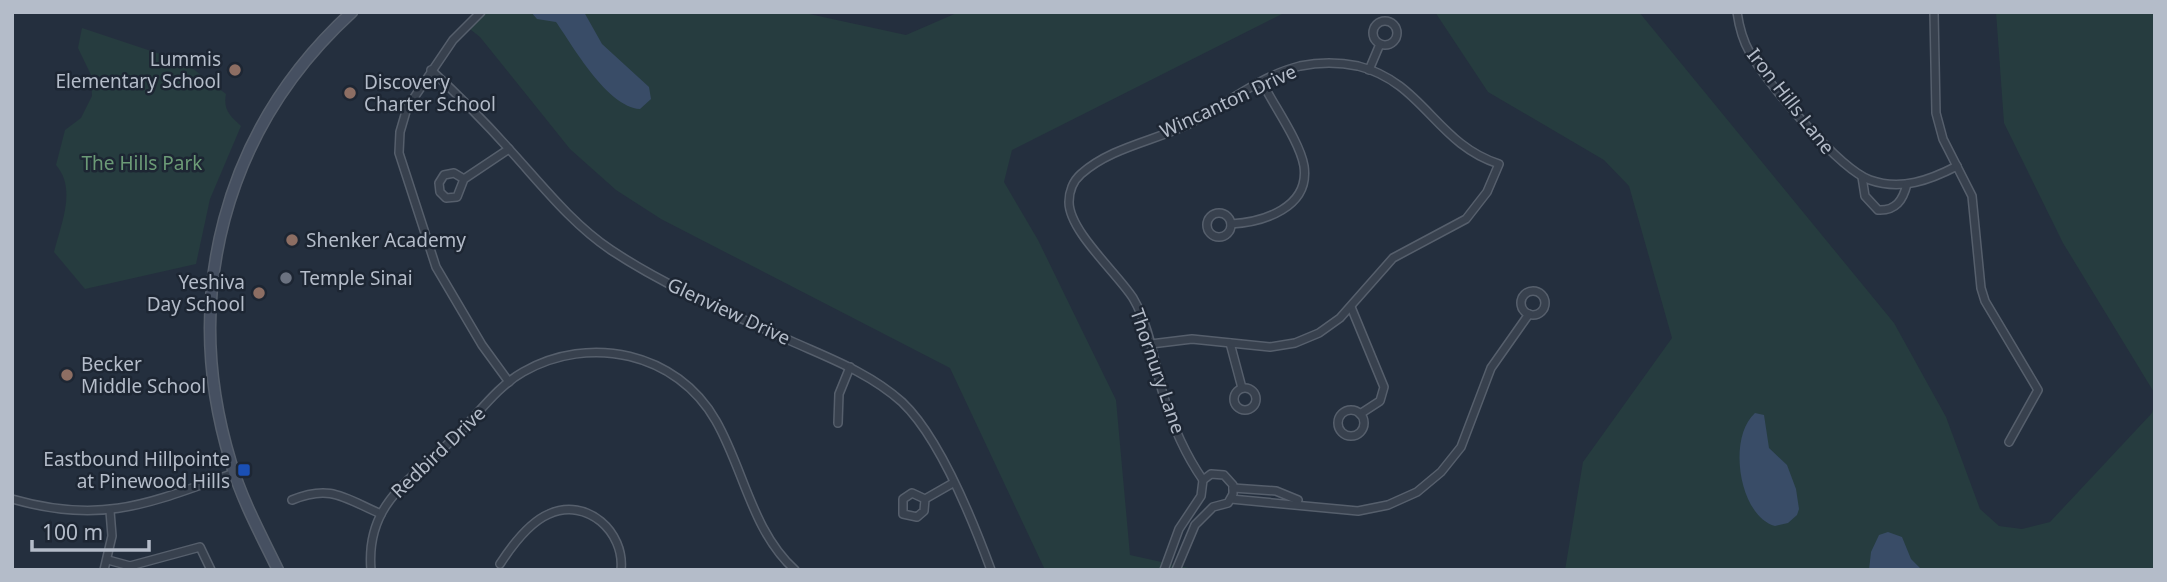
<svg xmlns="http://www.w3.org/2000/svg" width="2167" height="582" viewBox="0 0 2167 582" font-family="'Noto Sans',sans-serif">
<rect width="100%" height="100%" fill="#242f3e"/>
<g fill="#263c3f">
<polygon points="481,12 800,12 906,35 959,12 1286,12 1012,150 1004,182 1038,240 1116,400 1130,555 1198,570 1045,570 950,368 661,219 616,190 570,149 480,37 466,26"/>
<polygon points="1435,12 1639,12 1894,323 1946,417 1980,509 1999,526 2022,529 2050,522 2152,413 2155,401 2155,570 1565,570 1583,462 1672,338 1629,186 1604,160 1488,92"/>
<polygon points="1996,12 2155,12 2155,394 2063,243 2004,123"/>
<path d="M82 28 184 62 226 94C223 110 230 116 241 126L210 199 196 264 85 289 54 252C61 224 77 189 56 165L65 130 81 118 92 96 91 75 78 48Z"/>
</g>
<g fill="#394c67">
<path d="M531 12H584L602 44 649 87 651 99 640 109C607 107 573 46 556 22L537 19Z"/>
<path d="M1755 413 1764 415 1769 448 1787 465 1796 489 1799 509 1797 515 1788 523 1775 526C1739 516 1727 438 1755 413Z"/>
<polygon points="1888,532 1902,537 1911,559 1922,570 1869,570 1871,552 1879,535"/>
</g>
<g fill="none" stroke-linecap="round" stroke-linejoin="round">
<g stroke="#565f6c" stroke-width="10">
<g id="street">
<polyline points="481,12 453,40 407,108 400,132 399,153 436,267 482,345 509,382"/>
<path d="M1737 12C1739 26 1743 41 1750 53 1767 83 1839 169 1870 180 1901 191 1930 180 1957 166"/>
<polyline points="1934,12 1936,113 1943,139 1972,196 1981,288 1985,301 2038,390 2009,442"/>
<circle cx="1385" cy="33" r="12"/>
<path d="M431 70C458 95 484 121 509 149 541 184 571 223 611 250 667 287 729 313 791 341 829 358 870 373 902 402 939 437 973 521 991 570"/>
<polyline points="1369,70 1380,44"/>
<path d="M1862 177 1865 196 1878 210C1896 211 1903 200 1907 184"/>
<polyline points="464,179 454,173 444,175 439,183 440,192 446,198 457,197 464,179 509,149"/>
<circle cx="1219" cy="225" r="12"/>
<path d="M1231 224C1263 222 1310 208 1304 166 1300 142 1274 106 1262 82"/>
<circle cx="1533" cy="303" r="12"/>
<polyline points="1351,307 1384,387 1380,401 1360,414"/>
<polyline points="1230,343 1242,388"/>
<path d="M1151 344 1192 339 1270 347 1295 343 1319 333 1340 318 1393 258 1466 219 1487 192 1499 164C1436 144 1423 82 1358 66 1339 62 1319 62 1300 66 1259 76 1224 106 1187 125 1153 141 1110 148 1081 174 1073 181 1069 192 1069 202 1069 231 1117 273 1133 298 1150 327 1154 362 1163 394 1172 424 1185 454 1203 480"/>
<circle cx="1245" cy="399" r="11"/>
<circle cx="1351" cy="423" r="13"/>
<polyline points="838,423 839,394 850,367"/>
<polyline points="1233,488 1276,491 1298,500"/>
<path d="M12 499C103 525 150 503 234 473"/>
<polyline points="925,499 912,493 903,499 903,514 917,517 924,511 925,499 953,483"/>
<polyline points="1231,499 1358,511 1388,505 1417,492 1441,472 1461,447 1491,368 1529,314"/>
<path d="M292 500C331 484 344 498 381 514"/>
<polyline points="108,560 130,566 200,547 211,570"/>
<path d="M500 564C511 547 530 522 549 514 587 497 625 532 621 570"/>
<polyline points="104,570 112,536 110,511"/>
<path d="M371 570C365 499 417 477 458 434 478 414 498 386 523 372 589 334 677 352 716 421 744 470 752 531 795 570"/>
<polyline points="1164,570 1179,529 1201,496 1203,480 1211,474 1224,475 1233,485 1233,494 1228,503 1213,507 1195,525 1176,570"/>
</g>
</g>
<g stroke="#565f6c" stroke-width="13">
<path id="secondary" d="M278 570C261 535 242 500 231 463 180 297 224 129 352 12"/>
</g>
<use href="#street" stroke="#38414e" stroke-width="7"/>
<use href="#secondary" stroke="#465061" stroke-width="10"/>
</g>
<g fill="#8d6e63" stroke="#1d2633" stroke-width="2.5">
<circle cx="235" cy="70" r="7"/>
<circle cx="350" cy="93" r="7"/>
<circle cx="292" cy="240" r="7"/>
<circle cx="259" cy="293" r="7"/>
<circle cx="67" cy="375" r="7"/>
</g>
<circle fill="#6b7280" stroke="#1d2633" stroke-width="2.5" cx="286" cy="278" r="7"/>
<rect fill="#1a4fb4" stroke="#1d2633" stroke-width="2.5" x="237" y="463" width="14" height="14" rx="3.5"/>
<g text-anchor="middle" stroke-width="5" stroke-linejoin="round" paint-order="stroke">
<g font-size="19" fill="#b4bcc9" stroke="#1d2633" text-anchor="start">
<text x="221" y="66" text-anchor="end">Lummis<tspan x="221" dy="22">Elementary School</tspan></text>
<text x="364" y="89">Discovery<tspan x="364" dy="22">Charter School</tspan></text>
<text x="306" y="247">Shenker Academy</text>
<text x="300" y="285">Temple Sinai</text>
<text x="245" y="289" text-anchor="end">Yeshiva<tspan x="245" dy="22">Day School</tspan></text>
<text x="81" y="371">Becker<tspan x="81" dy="22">Middle School</tspan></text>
<text x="230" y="466" text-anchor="end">Eastbound Hillpointe<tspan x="230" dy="22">at Pinewood Hills</tspan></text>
</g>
<g font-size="19" fill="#b4bcc9" stroke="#1d2633">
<text transform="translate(1228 101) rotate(-25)" y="7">Wincanton Drive</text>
<text transform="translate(1791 101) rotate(52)" y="7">Iron Hills Lane</text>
<text transform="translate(729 311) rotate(25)" y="7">Glenview Drive</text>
<text transform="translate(1158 371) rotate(71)" y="7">Thornury Lane</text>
<text transform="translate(438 452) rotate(-44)" y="7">Redbird Drive</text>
</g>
<g font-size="19" fill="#6b9a76" stroke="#1d2633">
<text x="142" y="170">The Hills Park</text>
</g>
</g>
<rect width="2167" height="582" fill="none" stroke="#b4bcc9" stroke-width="28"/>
<path d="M32 540v10h117v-10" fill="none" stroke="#b4bcc9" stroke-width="3.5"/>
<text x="42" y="540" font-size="21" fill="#b4bcc9" stroke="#1d2633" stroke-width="5" paint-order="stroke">100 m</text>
</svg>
